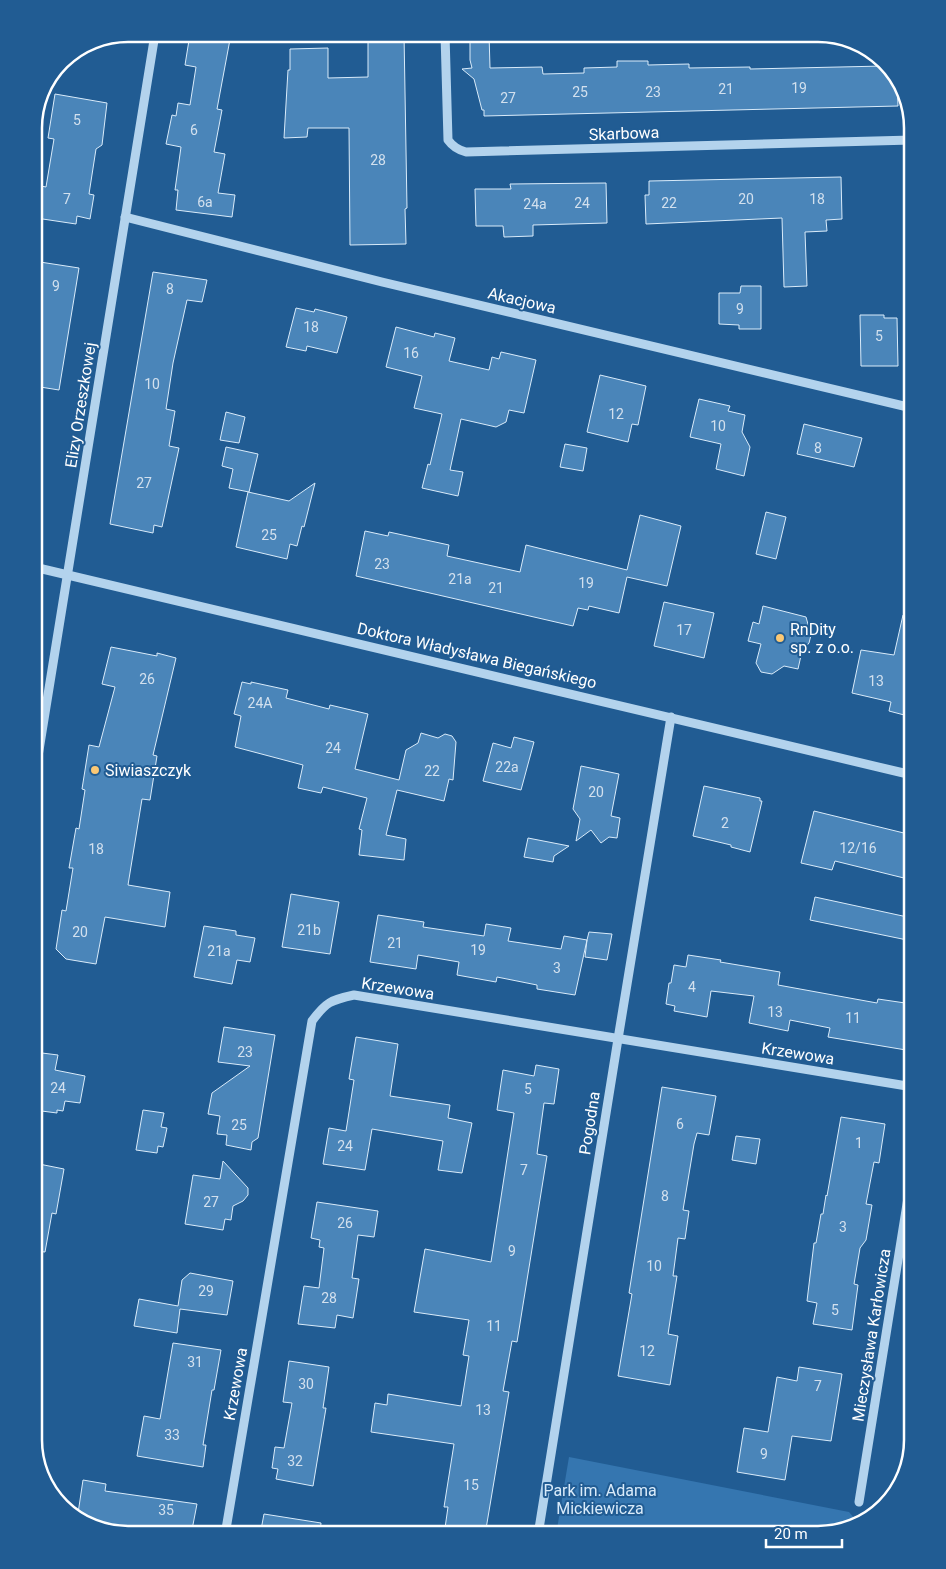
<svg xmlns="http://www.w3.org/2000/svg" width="946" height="1569" viewBox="0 0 946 1569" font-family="Roboto,sans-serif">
<rect width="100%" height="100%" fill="#215c93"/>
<polygon fill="#3576b0" points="569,1457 849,1512 860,1525 817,1535 556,1535"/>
<g fill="#4a85b9" stroke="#d9ebfa">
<polygon points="190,34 231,34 217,109 222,110 214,152 225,154 218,193 235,195 232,217 176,210 178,190 175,190 181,147 166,144 172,115 176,116 178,103 190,105 196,67 185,65"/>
<polygon points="368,34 404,34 407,208 405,209 406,244 350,245 349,128 308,128 307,137 284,138 288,70 290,70 290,49 328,48 328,78 368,77"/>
<polygon points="470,34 489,34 490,68 542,67 543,74 584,73 584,68 617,67 617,61 648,61 648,65 689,64 689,68 750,67 750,69 884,66 897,81 898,106 484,116 484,110 482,110 474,79 462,69 472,68 470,60"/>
<polygon points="55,94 107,103 102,145 96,149 89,194 94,195 90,219 77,216 76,224 36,218 41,186 46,187 54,139 48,138"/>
<polygon points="841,177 842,219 826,220 827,231 805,232 807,286 784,287 782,218 646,224 645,195 649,195 649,181"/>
<polygon points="606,183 607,223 533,225 533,236 504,237 503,226 476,226 475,189 511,189 510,184"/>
<polygon points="40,262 79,268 59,390 34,386 34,276 38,277"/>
<polygon points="153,272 207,280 202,302 187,300 173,363 166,409 175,411 169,446 179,448 162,527 154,525 153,533 110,524"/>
<polygon points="741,286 761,286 761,329 739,329 739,325 719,324 719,293 740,293"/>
<polygon points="296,308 314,312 315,309 347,317 337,353 307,346 306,351 286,347"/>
<polygon points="860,315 884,315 884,318 897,318 898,366 861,366"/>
<polygon points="396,327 434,337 435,333 455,338 449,361 489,370 492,357 499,359 501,352 536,360 524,413 509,410 506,422 496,427 461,419 450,470 463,472 458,496 422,488 428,464 430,465 442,414 414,408 422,376 386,367"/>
<polygon points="600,375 646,386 638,425 632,424 628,442 587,432"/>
<polygon points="699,399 730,406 728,411 745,415 742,432 750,447 744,476 716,469 721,444 690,437"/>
<polygon points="226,412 245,417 239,443 220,440"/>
<polygon points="804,424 862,438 854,467 797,454"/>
<polygon points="565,444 587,448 583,471 560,467"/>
<polygon points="226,447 258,454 249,492 229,488 233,469 222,466"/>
<polygon points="315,483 304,527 302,526 297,546 290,544 287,559 236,547 248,492 289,501"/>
<polygon points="766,512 786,517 776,559 756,554"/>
<polygon points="640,515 681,526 667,586 627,577 619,613 589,606 588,610 578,608 573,626 356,576 365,531 388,536 389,532 449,545 447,556 520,572 526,545 627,570"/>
<polygon points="664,602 714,613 704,658 654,646"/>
<polygon points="763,606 806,617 811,635 809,643 802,651 798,669 784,666 772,674 761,672 756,663 761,644 748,641 753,622 759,624"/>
<polygon points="903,615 912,616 912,707 908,716 889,711 891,702 852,693 861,650 894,655"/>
<polygon points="111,647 157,656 157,653 176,658 153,755 157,756 150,800 142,799 128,885 170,892 165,927 105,917 96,964 66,959 56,949 62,910 66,911 73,868 69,868 76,828 79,829 85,790 82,789 89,745 99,747 115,687 102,684"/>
<polygon points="242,682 251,684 251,682 288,690 286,698 329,709 330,705 368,714 355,769 399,780 406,750 418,743 421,733 438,738 445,734 452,736 456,742 453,780 449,779 444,801 397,790 386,835 406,839 404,860 359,855 362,830 359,829 367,798 323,787 321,793 298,788 303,765 235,747 241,716 234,714"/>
<polygon points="514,737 534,742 521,790 483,781 493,743 511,748"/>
<polygon points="581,766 619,774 611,816 620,818 617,838 609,837 601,843 591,830 576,841 580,819 573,809"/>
<polygon points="704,786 760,798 760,801 762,801 750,852 731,847 731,845 693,836"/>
<polygon points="814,811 912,835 912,880 835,861 832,870 801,863"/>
<polygon points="528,838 569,846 554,856 553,862 524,857"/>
<polygon points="291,894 339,902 330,954 282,947"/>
<polygon points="815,897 912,918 912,941 810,920"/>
<polygon points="378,915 424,922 423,927 484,936 486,924 511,928 508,941 561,949 564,936 587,940 589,932 612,934 607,960 585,957 587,940 575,995 537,989 537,985 497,977 496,982 457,975 459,962 418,955 416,969 370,962"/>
<polygon points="204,926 236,931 236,935 255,938 250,962 237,960 232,984 194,977"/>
<polygon points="688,955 721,960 720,962 780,972 778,985 877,1003 878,999 912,1004 912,1051 828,1037 830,1028 790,1020 788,1031 749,1023 754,996 711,991 707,1017 674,1011 675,1006 666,1004 669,983 671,983 674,965 686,967"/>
<polygon points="224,1027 275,1035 258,1138 252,1142 251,1150 226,1145 227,1135 217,1134 220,1116 208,1114 212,1093 250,1066 218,1062"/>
<polygon points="356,1037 398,1044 390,1096 450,1105 448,1118 472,1123 462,1173 438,1170 443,1141 372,1129 365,1170 323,1164 329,1128 346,1131 354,1080 349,1079"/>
<polygon points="34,1052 58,1055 55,1070 85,1076 80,1103 65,1101 63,1111 57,1110 57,1113 34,1110"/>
<polygon points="536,1065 559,1069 554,1104 544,1103 537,1154 547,1156 517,1342 512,1341 503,1391 509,1392 485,1535 444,1535 448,1507 444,1507 454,1444 371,1432 375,1403 387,1405 388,1394 461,1406 469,1356 463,1355 469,1320 414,1312 425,1249 491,1262 514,1113 497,1110 503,1070 534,1076"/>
<polygon points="662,1087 716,1096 709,1135 697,1133 694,1144 683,1210 689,1211 685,1239 678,1238 673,1276 677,1276 668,1334 678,1336 670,1385 618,1376 632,1294 629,1293"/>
<polygon points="143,1110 164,1113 161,1127 167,1128 163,1147 158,1146 157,1153 136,1150"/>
<polygon points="841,1117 885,1124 879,1163 874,1162 866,1204 872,1205 866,1240 860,1248 854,1284 858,1285 852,1330 813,1324 817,1303 807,1301 814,1243 816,1243 821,1214 823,1214 826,1195 827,1196"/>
<polygon points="736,1136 760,1139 756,1164 732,1160"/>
<polygon points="223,1161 248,1188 248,1195 243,1201 233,1206 231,1220 225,1219 223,1230 185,1224 193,1175 220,1179"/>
<polygon points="34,1163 64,1169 56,1214 52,1213 45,1252 34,1251"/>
<polygon points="317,1202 378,1211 374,1237 358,1235 352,1278 359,1279 353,1318 337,1315 335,1328 298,1324 304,1286 319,1288 324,1248 319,1247 320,1240 311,1238"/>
<polygon points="190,1273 233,1281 227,1315 180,1309 177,1333 134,1326 139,1299 178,1306 182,1280"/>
<polygon points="173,1343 221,1350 214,1390 212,1390 203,1445 206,1445 203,1467 137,1456 144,1416 160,1419"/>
<polygon points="289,1361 329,1367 323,1408 326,1408 313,1486 276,1479 278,1469 272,1468 275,1447 284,1448 292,1403 283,1402"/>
<polygon points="799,1367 842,1374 831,1441 792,1436 785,1480 737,1472 744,1428 768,1432 777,1377 797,1381"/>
<polygon points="83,1480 106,1484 105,1491 197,1504 191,1535 123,1535 77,1520"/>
<polygon points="264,1514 321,1523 320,1535 260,1535"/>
</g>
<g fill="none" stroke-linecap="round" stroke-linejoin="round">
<g stroke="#b3d3ed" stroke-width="9">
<path d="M445 34 448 140C453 147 458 150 466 152L912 140"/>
<polyline points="125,217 382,282 912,408"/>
<polyline points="34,567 912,775"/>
<polyline points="34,781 155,34"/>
<polyline points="859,1502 912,1173"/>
<path d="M225 1535 312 1021C326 1002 331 1000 354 995L907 1086 912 1092"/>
<polyline points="538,1535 618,1039 671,717"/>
</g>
</g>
<g fill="#fac875" stroke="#215c93" stroke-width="2">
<circle cx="780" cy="638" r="5"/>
<circle cx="95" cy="770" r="5"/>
</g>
<g text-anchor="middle" stroke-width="4" stroke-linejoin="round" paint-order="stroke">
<g font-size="14" fill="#d2e0ee">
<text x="799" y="93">19</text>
<text x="726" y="94">21</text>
<text x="580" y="97">25</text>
<text x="653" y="97">23</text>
<text x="508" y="103">27</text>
<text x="77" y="125">5</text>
<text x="194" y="135">6</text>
<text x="378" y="165">28</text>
<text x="67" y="204">7</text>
<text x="746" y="204">20</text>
<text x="817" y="204">18</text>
<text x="205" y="207">6a</text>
<text x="582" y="208">24</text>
<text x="669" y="208">22</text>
<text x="535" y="209">24a</text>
<text x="56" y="291">9</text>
<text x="170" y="294">8</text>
<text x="740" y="314">9</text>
<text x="311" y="332">18</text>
<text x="879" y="341">5</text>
<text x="411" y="358">16</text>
<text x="152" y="389">10</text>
<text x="616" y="419">12</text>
<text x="718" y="431">10</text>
<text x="818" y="453">8</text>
<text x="144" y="488">27</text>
<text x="269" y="540">25</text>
<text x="382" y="569">23</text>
<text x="460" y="584">21a</text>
<text x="586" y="588">19</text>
<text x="496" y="593">21</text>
<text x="684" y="635">17</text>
<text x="147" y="684">26</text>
<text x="876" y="686">13</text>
<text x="260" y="708">24A</text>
<text x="333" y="753">24</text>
<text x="507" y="772">22a</text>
<text x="432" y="776">22</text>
<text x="596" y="797">20</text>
<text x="725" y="828">2</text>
<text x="858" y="853">12/16</text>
<text x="96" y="854">18</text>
<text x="309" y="935">21b</text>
<text x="80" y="937">20</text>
<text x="395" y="948">21</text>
<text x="478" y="955">19</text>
<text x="219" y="956">21a</text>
<text x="557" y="973">3</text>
<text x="692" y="992">4</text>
<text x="775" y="1017">13</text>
<text x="853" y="1023">11</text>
<text x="245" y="1057">23</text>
<text x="58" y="1093">24</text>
<text x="528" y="1094">5</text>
<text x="680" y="1129">6</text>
<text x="239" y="1130">25</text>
<text x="859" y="1148">1</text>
<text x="345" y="1151">24</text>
<text x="524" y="1175">7</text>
<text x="665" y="1201">8</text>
<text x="211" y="1207">27</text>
<text x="345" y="1228">26</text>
<text x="843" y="1232">3</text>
<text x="512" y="1256">9</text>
<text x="654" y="1271">10</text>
<text x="206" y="1296">29</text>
<text x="329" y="1303">28</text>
<text x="835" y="1315">5</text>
<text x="494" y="1331">11</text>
<text x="647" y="1356">12</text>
<text x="195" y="1367">31</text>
<text x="306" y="1389">30</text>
<text x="818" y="1391">7</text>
<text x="483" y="1415">13</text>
<text x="172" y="1440">33</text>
<text x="764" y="1459">9</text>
<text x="295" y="1466">32</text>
<text x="471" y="1490">15</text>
<text x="166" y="1515">35</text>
</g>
<g font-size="16" fill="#fff" stroke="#215c93">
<text transform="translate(624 133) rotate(-2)" y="6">Skarbowa</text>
<text transform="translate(522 300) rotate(13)" y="6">Akacjowa</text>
<text transform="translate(80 405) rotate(-81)" y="6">Elizy Orzeszkowej</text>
<text transform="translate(477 655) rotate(13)" y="6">Doktora Władysława Biegańskiego</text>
<text transform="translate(398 988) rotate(9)" y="6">Krzewowa</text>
<text transform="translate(798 1053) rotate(9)" y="6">Krzewowa</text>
<text transform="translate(589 1123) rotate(-81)" y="6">Pogodna</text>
<text transform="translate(871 1335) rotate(-81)" y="6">Mieczysława Karłowicza</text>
<text transform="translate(235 1384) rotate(-80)" y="6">Krzewowa</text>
</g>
<g font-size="16" fill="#fff" stroke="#215c93" text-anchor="start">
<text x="790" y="635">RnDity<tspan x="790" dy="18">sp. z o.o.</tspan></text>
<text x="105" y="776">Siwiaszczyk</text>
</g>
<g font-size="16" fill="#d9ebfa" stroke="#215c93">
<text x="600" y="1496">Park im. Adama<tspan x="600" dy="18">Mickiewicza</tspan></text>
</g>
</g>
<path d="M0 0H946V1569H0ZM128 42H818A86 86 0 0 1 904 128V1440A86 86 0 0 1 818 1526H128A86 86 0 0 1 42 1440V128A86 86 0 0 1 128 42Z" fill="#215c93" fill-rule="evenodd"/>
<path fill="none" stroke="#fff" stroke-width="2.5" d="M128 42H818A86 86 0 0 1 904 128V1440A86 86 0 0 1 818 1526H128A86 86 0 0 1 42 1440V128A86 86 0 0 1 128 42Z"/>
<path d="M766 1539v8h76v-8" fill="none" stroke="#ffffff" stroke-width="2.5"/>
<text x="774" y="1539" font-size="15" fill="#ffffff" stroke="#215c93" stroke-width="4" paint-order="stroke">20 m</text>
</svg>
